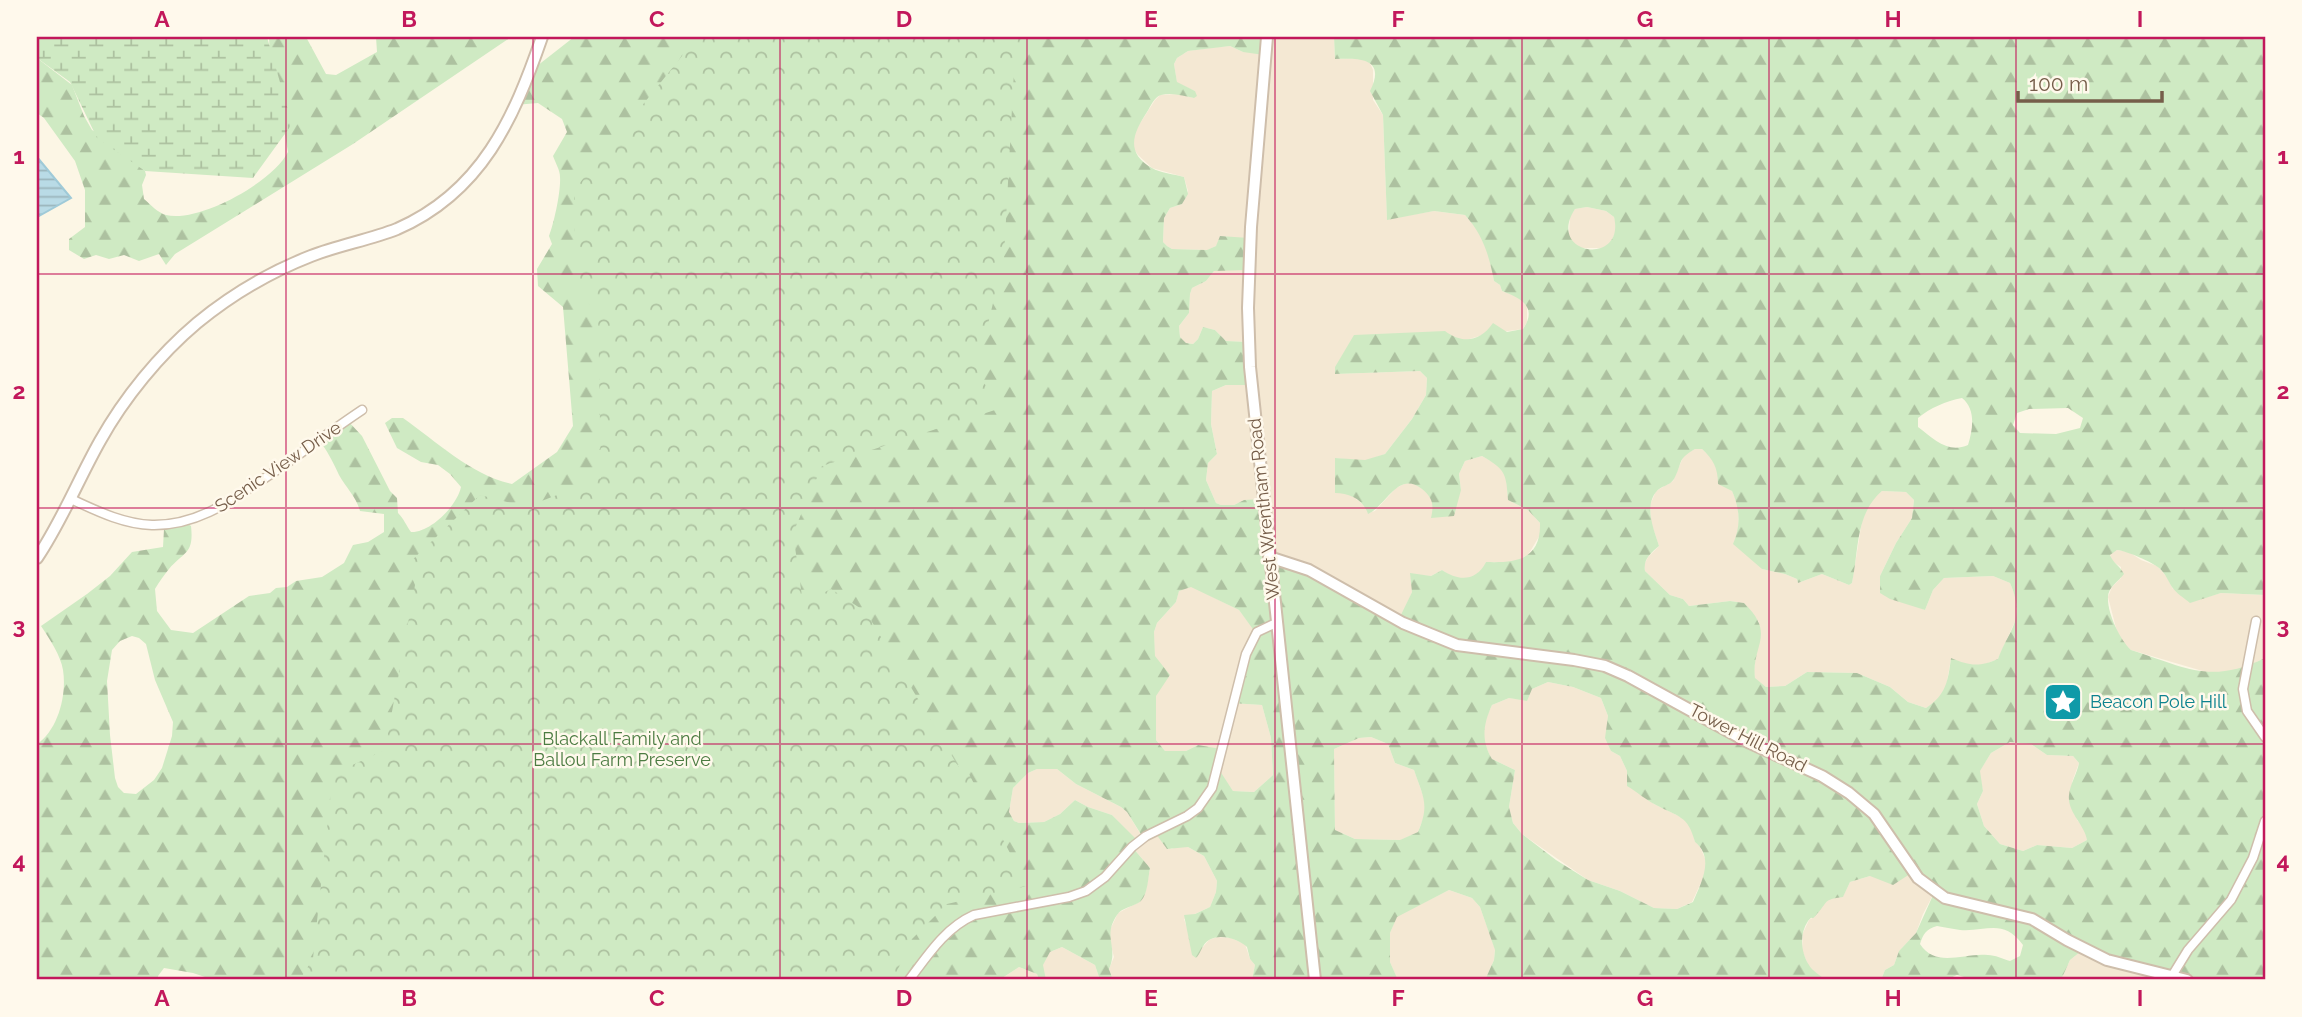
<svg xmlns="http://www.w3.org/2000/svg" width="2302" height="1017" viewBox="0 0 2302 1017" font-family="Raleway,sans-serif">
<defs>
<pattern id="forest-firs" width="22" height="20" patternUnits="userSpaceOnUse" patternTransform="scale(1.75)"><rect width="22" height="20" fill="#cfeac3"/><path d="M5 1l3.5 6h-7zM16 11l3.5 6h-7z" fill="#adc1a0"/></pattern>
<pattern id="wetland-marsh" width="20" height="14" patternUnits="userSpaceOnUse" patternTransform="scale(1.75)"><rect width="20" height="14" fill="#cfeac3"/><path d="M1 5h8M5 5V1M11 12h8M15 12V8" fill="none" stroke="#adc1a0"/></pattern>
<pattern id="park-crowns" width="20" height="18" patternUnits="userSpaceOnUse" patternTransform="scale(1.75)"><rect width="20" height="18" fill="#cfeac3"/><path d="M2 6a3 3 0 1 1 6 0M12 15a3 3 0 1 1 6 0" fill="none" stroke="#adc1a0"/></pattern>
<pattern id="water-rules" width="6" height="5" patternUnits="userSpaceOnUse" patternTransform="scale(1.75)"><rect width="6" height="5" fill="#b9dbe6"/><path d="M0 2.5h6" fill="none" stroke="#9bb5bc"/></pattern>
</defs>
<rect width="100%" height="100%" fill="#fcf6e5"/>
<g fill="#f4e8d3">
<polygon points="1265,37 1334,37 1335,59 1363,58 1369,61 1373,70 1373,100 1383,115 1387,219 1434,211 1465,215 1477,229 1489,254 1494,281 1500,285 1502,291 1521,298 1527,306 1527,322 1523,329 1486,334 1463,341 1454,339 1335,374 1420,371 1427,378 1426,395 1412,419 1385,454 1365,461 1335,458 1335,493 1349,493 1366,507 1368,513 1375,511 1396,488 1406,483 1416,484 1430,495 1434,505 1461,490 1459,474 1465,461 1482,456 1498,465 1506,475 1508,500 1528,510 1540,523 1540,535 1528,555 1513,563 1486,562 1482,572 1467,579 1453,578 1442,570 1431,576 1416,575 1412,592 1400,619 1274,558 1244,500 1234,505 1221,505 1216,503 1206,480 1208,463 1217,454 1211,424 1212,391 1226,385 1248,385 1248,342 1226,341 1215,330 1203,327 1198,339 1193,344 1186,343 1180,337 1179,326 1189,313 1190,294 1192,288 1206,281 1214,271 1228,237 1224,236 1216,246 1208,250 1172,249 1167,246 1163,242 1164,218 1170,208 1182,204 1188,191 1184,177 1152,168 1138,155 1134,149 1133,140 1137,128 1155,100 1160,95 1178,94 1194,98 1195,91 1177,83 1174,64 1177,58 1188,51 1217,47 1230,46 1243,52"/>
<polygon points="1587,207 1606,211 1614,217 1617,228 1611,243 1604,248 1579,248 1572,243 1569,236 1570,216 1575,209"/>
<polygon points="1695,449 1702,449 1713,459 1718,474 1732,491 1738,504 1739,532 1762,569 1785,574 1797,579 1798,583 1822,574 1849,585 1852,583 1862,521 1870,501 1882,491 1906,492 1914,500 1912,518 1896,543 1880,576 1910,604 1925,610 1933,590 1944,578 1993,576 2010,583 2016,598 2017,617 1998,659 1983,665 1971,666 1951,659 1946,687 1937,701 1926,708 1908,702 1890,687 1857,673 1807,672 1785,686 1766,687 1755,679 1754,672 1759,622 1744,603 1730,601 1689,606 1683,599 1670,595 1645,571 1644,565 1648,557 1659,546 1651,522 1650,505 1656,491 1673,481 1684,455"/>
<polygon points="2117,550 2129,552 2141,560 2157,566 2167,577 2173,589 2207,597 2221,593 2265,595 2265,658 2243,669 2222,673 2206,672 2131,650 2122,642 2116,628 2108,597 2112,587 2121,578 2121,567 2112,561 2110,554"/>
<polygon points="1191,586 1239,610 1256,632 1232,703 1262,705 1271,738 1273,775 1254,792 1233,791 1217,768 1198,745 1186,751 1165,751 1156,740 1154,632 1157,623 1176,602 1179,590"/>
<polygon points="1548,682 1573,687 1601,698 1608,716 1607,733 1611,751 1620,756 1627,771 1643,795 1654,804 1685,819 1692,828 1695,842 1699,844 1706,861 1705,874 1692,902 1677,909 1654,908 1620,891 1588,880 1522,834 1513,823 1509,807 1515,770 1492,759 1490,756 1483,740 1485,720 1492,705 1509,698 1521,699 1532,689"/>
<polygon points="1371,737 1388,744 1395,763 1414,770 1425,801 1425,814 1418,832 1401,840 1355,839 1335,830 1334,749 1359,738"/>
<polygon points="2010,742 2031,744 2047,755 2073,756 2079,763 2072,782 2077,820 2086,830 2087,840 2072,848 2037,845 2023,851 2000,844 1984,826 1977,804 1983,791 1979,772 1991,753"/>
<polygon points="1037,769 1057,769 1076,784 1121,807 1127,812 1141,835 1154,831 1171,849 1180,846 1188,847 1204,856 1217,881 1216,892 1210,907 1184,919 1188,931 1202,948 1209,940 1217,937 1231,938 1245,944 1250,959 1255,965 1252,980 1113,980 1109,969 1114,957 1108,934 1118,913 1141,901 1146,890 1150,868 1133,848 1136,840 1112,815 1088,807 1075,800 1060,814 1044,822 1019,823 1014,821 1009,812 1013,788 1028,773"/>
<polygon points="1913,872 1934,893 1923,914 1916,933 1899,951 1894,965 1885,970 1881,980 1825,980 1809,967 1802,950 1803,933 1809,920 1817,915 1821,905 1829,899 1843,896 1850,882 1870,876"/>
<polygon points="1449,890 1472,898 1480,907 1495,949 1494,960 1485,980 1397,979 1390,962 1390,933 1397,916"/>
<polygon points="1062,947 1095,965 1100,980 1046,980 1042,966 1050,952"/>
<polygon points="2085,948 2145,967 2157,980 2061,980 2070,960"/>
<polygon points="1019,967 1037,974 1039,980 999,980"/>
</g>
<g fill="url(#forest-firs)" fill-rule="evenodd">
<path d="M269 37H306L326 74 336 75 377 52 376 37H511L353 144 175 254 166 265 159 254 139 261 124 255 109 259 96 255 84 259 69 250V239L85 227V190L75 161 44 118 37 113V58L72 85 84 116 92 130 119 146 145 171 146 175 142 185 144 199C150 204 158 213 166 215 199 223 273 182 288 152L285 135 277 122 272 106Z"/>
<path d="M574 37H1265L1264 55 1243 52 1230 46 1188 51 1177 58 1174 64 1177 82 1195 91 1197 96 1194 98C1184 96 1172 92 1161 95 1154 97 1151 106 1147 112 1134 132 1124 152 1152 168 1160 173 1174 174 1184 177L1188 194 1182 204 1170 208 1164 218 1163 242 1167 246 1172 249 1207 250 1216 246 1220 236 1249 238 1248 270 1214 271 1206 281 1192 288 1190 294 1189 313 1179 326 1180 337 1186 343 1193 344 1198 339 1203 327 1215 330 1226 341 1248 342V385H1226L1212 391 1211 424 1217 454 1208 463 1206 480 1216 503 1221 505H1234L1244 500 1262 499 1269 555 1399 619 1412 592 1410 573 1431 576 1442 570C1458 581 1476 582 1486 562 1516 563 1541 560 1540 523L1528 510 1508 500C1506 473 1506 470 1482 456L1465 461 1459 474 1461 490 1454 516 1431 518C1434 505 1433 498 1422 489 1398 470 1387 505 1368 514 1363 499 1349 493 1335 493V458L1365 460 1385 454 1412 419 1426 395 1427 378 1420 371 1335 374V367L1354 335 1445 331C1462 344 1480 342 1493 323L1507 332 1523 329C1538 307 1521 298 1502 291L1500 285 1494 281C1489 255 1483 235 1465 215L1434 211 1387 220 1383 115 1370 91C1387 57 1358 58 1335 59L1334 37H2265V595L2221 593 2190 603C2184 598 2176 593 2172 587 2168 581 2166 574 2159 568 2152 562 2127 551 2117 550L2110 555C2113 563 2120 566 2124 574 2119 581 2108 587 2108 597 2107 613 2120 640 2131 650 2185 667 2210 685 2265 658V980H2157L2145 967 2085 948 2070 960 2061 980H1975L1957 975 1946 980H1881L1885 970 1894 965 1899 951 1916 933 1934 893 1913 872 1893 885 1870 876 1850 882 1843 897C1822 900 1829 901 1817 914 1810 923 1814 913 1808 921 1799 934 1801 953 1809 965 1812 971 1821 975 1825 980H1485L1494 960 1495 950 1480 907 1472 898 1449 890 1397 917 1390 933V962L1397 978 1401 980H1252L1255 965 1250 959 1247 947C1239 939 1220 933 1209 940 1202 944 1201 953 1196 958L1192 955 1184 915 1195 914 1210 907 1216 892 1217 881 1204 856 1188 847 1167 849 1156 834 1142 836 1127 812 1121 807 1076 784 1057 769H1037L1028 773 1013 788 1009 812 1014 821 1019 823 1044 822 1060 814 1075 800 1088 807 1112 815 1137 840 1133 848 1150 868C1148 878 1148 893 1141 901 1134 907 1122 907 1117 915 1102 937 1119 947 1109 969L1113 980H1100L1095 965 1062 947 1050 952 1043 965 1046 980H1039L1037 974 1019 967 999 980H265L255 978 214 980 193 973 164 968 158 976V980H37V744C58 730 67 695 63 670 61 656 49 638 41 626L87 594 110 576 132 552 163 547 164 529 188 524 191 526C194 554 185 551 169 569 164 575 159 582 155 589L157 611 171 630 193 633 249 596 270 593 276 588 287 587 296 581 322 577 344 563 353 545 368 542 384 532V514L360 511C356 496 346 488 339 475 334 464 329 454 322 444L348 421 362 436 390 491 397 498 398 513C404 519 406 525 411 532 430 533 457 506 461 487L450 474 438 465 421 462 397 448 385 423 392 418H403C437 442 471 475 512 484L557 452 573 426 563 307 538 286 537 269 552 244 549 236C554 223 561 191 560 177 560 170 555 162 553 156L567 132 562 119 538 103 515 105 528 73ZM1587 207 1606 211 1614 217C1626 267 1545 255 1575 209ZM1962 398C1976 409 1973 429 1968 445 1948 454 1934 439 1918 427V418C1930 408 1946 401 1962 398ZM2068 408 2083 418 2080 428 2056 434 2020 433 2013 425 2017 413 2029 409ZM1695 449H1702C1713 459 1718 468 1718 484L1732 491C1740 509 1741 526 1733 544L1762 569 1785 574 1797 579 1798 583 1822 574 1849 585 1852 583C1859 551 1855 514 1882 491L1906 492 1914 500 1912 518 1896 543 1880 576V593L1890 599 1925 610 1933 590 1944 578 1993 576 2010 583C2026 620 2010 627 1998 659 1979 667 1970 666 1951 658 1948 681 1946 695 1926 708L1908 702 1890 687 1857 673 1807 672 1785 686 1766 687 1755 678C1751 645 1777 635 1744 603L1730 601 1689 606 1683 599 1670 595 1645 571C1643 559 1651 553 1659 546 1654 530 1644 507 1656 492 1660 486 1670 486 1674 479 1683 463 1676 460 1695 449ZM1191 587 1239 610 1255 632 1231 703 1262 705 1271 738 1273 775 1254 792 1233 791 1218 768 1221 749 1198 745 1186 751H1165L1156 740V696L1170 675 1155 656 1154 632 1157 623 1176 602 1179 591ZM132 636 139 638 146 644 155 680 173 722 172 736 162 768 154 780 136 794 124 793 118 787 115 778 110 735 107 681 112 650 120 641ZM1548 682 1573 687 1601 698 1608 716 1605 738 1611 751 1620 756 1627 771V786C1637 792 1646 800 1656 805 1678 817 1688 815 1695 842 1715 858 1701 883 1693 902L1677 909 1654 908 1620 891 1588 880 1556 860 1522 834 1513 823 1509 807 1515 770 1492 759C1481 740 1483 725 1492 705L1509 698 1527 701 1532 689ZM1371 737 1388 744 1395 763 1414 770C1423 797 1430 804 1418 832L1400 840 1355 839 1335 830 1334 749 1359 738ZM2010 742 2031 744 2047 755 2073 756 2079 763C2077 774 2070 784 2069 795 2067 812 2085 825 2087 840L2072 848 2037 845 2023 851 2000 844 1984 826 1977 804 1983 791 1980 771 1991 753ZM1937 926C1944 927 1952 929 1960 930 1987 932 2003 918 2023 945L2020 956 2010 961C2003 959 1995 955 1988 955 1965 952 1936 969 1920 944 1923 934 1926 929 1937 926Z"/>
</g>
<polygon fill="url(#wetland-marsh)" points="37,37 267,37 292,124 253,178 145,171 97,138 70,82 37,58"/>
<polygon fill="url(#park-crowns)" points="687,37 1023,37 1014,71 1004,257 978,366 995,410 822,466 793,533 803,603 831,589 866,612 964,776 969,774 1027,886 947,904 912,939 893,980 300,980 313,958 333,774 385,750 415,585 407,565 480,495 526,507 601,478 598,309 576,296 574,190 682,56"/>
<polygon fill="url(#water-rules)" stroke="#9fcad8" stroke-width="2" points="37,157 71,198 37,217"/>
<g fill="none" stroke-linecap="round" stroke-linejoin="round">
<g stroke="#cebeab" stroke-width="11">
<g id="minor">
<path d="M71 499C97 511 123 524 152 525 200 526 236 497 274 472 303 452 332 430 362 410"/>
<polyline points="2256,621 2243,689 2247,711 2265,737"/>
<polyline points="2172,976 2188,950 2231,900 2253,858 2265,821"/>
<path d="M909 980C928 955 945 928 974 915L1069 897 1086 891 1105 877 1132 847 1146 836 1187 816 1198 808 1212 788 1246 654 1257 632 1276 623"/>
</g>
</g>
<g stroke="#cebeab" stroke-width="14">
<g id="tertiary">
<polyline points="1267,37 1251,227 1248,308 1250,367 1315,980"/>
<polyline points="1269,557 1309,570 1403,623 1457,645 1574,660 1605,666 1628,676 1750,743 1822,776 1849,793 1874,814 1918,878 1945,898 2032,919 2067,940 2107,960 2187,980"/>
<path d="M37 558C62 521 78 480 100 441 124 398 159 355 197 323 231 295 270 272 311 256 339 245 369 240 397 229 482 192 514 118 542 37"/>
</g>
</g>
<use href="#minor" stroke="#fff" stroke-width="8"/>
<use href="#tertiary" stroke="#fff" stroke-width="10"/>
</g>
<path fill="none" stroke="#c2185b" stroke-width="2" stroke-opacity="0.55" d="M286 37V980M533 37V980M780 37V980M1027 37V980M1275 37V980M1522 37V980M1769 37V980M2016 37V980M37 274H2265M37 508H2265M37 744H2265"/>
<defs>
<g id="sight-square" transform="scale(2.0125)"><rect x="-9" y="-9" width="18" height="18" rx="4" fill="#0f9aa8" stroke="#fff9ec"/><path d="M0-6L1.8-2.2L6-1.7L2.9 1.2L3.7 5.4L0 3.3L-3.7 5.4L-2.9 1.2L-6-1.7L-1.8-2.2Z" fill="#fff"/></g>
</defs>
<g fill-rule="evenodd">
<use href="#sight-square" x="2063" y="702"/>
</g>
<g text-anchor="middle" stroke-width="5" stroke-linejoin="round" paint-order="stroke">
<g font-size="18" fill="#765e4a" stroke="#fff9ec">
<text transform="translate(278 467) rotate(-34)" y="6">Scenic View Drive</text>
<text transform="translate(1264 509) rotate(-96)" y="6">West Wrentham Road</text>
<text transform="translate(1748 738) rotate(27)" y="6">Tower Hill Road</text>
</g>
<g font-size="18" fill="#0d838f" stroke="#fff9ec" text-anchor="start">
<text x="2090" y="708">Beacon Pole Hill</text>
</g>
<g font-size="18" fill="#4c7c42" stroke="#fff9ec">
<text x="622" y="745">Blackall Family and<tspan x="622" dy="21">Ballou Farm Preserve</tspan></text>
</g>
</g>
<rect width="2302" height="1017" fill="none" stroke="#fff9ec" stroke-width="77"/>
<path d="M2018 91v10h144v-10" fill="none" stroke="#765e4a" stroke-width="3.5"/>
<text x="2029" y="91" font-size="21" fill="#765e4a" stroke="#fff9ec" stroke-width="5" paint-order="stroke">100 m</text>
<rect x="38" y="38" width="2226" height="940" fill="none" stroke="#c2185b" stroke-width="2.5"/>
<g font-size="23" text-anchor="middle" font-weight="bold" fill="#c2185b">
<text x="162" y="27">A</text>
<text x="409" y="27">B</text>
<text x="657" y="27">C</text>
<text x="904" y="27">D</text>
<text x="1151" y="27">E</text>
<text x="1398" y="27">F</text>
<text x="1645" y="27">G</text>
<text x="1893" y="27">H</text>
<text x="2140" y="27">I</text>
<text x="19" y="164">1</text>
<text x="2283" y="164">1</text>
<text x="19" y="399">2</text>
<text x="2283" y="399">2</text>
<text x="19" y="634">3</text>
<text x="2283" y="634">3</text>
<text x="19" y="869">4</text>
<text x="2283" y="869">4</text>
<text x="162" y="1006">A</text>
<text x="409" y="1006">B</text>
<text x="657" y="1006">C</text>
<text x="904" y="1006">D</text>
<text x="1151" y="1006">E</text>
<text x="1398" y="1006">F</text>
<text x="1645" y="1006">G</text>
<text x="1893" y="1006">H</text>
<text x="2140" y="1006">I</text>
</g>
</svg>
